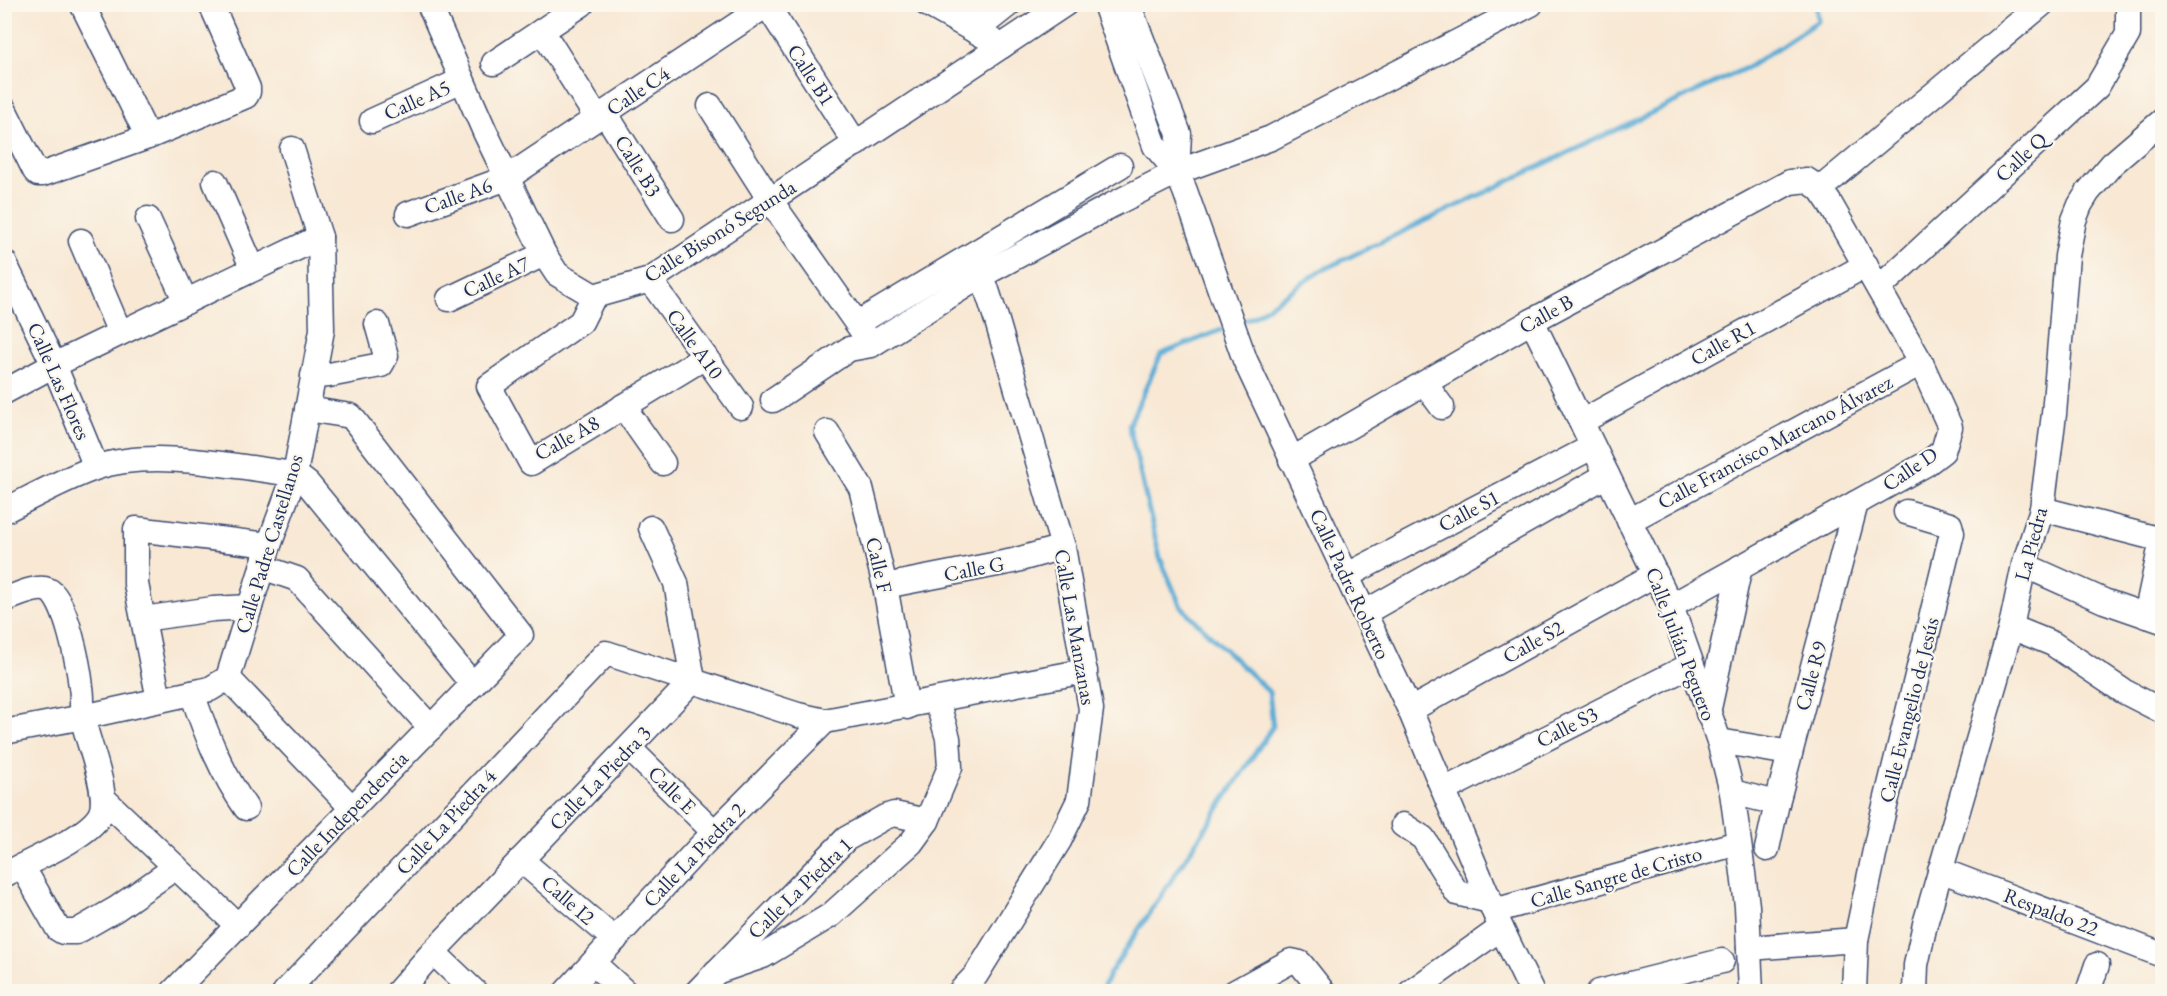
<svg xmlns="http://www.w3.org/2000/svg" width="2167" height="996" viewBox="0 0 2167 996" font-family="'EB Garamond',serif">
<rect width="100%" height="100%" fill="#fbf7ec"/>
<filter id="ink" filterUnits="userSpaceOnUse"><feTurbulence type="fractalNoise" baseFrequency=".0167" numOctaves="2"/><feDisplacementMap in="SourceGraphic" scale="12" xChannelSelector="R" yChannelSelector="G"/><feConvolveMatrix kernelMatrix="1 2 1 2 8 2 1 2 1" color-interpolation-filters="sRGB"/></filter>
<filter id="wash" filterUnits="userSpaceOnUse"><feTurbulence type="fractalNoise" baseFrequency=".008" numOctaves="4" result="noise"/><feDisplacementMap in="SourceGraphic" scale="24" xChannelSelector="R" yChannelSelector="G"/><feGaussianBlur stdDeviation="1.35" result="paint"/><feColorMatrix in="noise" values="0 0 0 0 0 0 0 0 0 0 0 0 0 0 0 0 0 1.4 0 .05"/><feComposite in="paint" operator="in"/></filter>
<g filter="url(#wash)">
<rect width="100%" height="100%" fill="#f8e8d4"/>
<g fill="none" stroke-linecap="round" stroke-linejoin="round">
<g stroke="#5aacd5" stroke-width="5">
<polyline points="1237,323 1253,317 1320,271 1750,66 1818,21 1816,4"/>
<polyline points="1101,992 1110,973 1273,726 1269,692 1181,607 1160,558 1129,425 1161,354 1226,328"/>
</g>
</g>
</g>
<g filter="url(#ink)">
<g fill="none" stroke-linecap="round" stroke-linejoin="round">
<g stroke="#3c4b70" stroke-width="27">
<g id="minor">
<polyline points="82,4 148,137"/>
<polyline points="429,4 485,132 544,254 557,274 594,296 650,280 1065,4"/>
<polyline points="927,4 1002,46"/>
<polyline points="1105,4 1155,146 1177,172 1185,191 1245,360 1410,710 1501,928 1532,992"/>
<polyline points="1128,4 1179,134 1177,172"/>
<polyline points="767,5 856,144"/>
<polyline points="968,17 975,31 1009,4"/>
<polyline points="542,31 597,118"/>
<polyline points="494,63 582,4"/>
<polyline points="710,106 770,200 865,335"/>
<polyline points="4,109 35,171 38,174 43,174 148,137 246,96 248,92 248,88 211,4"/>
<polyline points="605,113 672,219"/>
<polyline points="372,121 462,80"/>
<polyline points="215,182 253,269"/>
<polyline points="1820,189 2042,4"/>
<polyline points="408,214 507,178 768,4"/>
<polyline points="148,219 186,302"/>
<polyline points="81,241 120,333"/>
<polyline points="4,262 54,365 96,467"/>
<polyline points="650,280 741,407"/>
<polyline points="1879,288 2097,87 2128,34 2128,4"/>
<polyline points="594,296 581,322 489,386 531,463 705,357"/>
<polyline points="449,299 544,254"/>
<polyline points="1532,321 1671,606 1719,741 1732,792 1742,865 1747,906 1751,992"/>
<polyline points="858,323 1120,166"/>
<polyline points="313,376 329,375 381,365 386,356 377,324"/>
<polyline points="1425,384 1442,407"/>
<polyline points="4,392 54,365 320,237"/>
<polyline points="773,400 849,349 871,345 982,275 1112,205 1177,172 1271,138 1531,4"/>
<polyline points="623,406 663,463"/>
<polyline points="1581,422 1866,265"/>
<polyline points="827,432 861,488 885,586 907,707"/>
<polyline points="1291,460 1532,321 1790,182 1807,180 1820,189 1829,202 1921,363 1950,427 1943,451 1926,464 1671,606"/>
<polyline points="2042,509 2162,540"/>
<path d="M4 511C34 496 64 479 95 468 152 448 235 467 295 474L308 484 473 685"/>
<polyline points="1629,521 1921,363"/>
<polyline points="2024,565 2104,601 2162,621"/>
<polyline points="262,567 297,579 431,728"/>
<polyline points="1346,576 1592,447"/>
<polyline points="885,586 1013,561 1063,547"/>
<path d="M4 600C16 596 36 585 48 590 66 597 79 668 81 687 83 697 81 708 83 719 87 742 111 795 100 815 88 837 28 862 4 875"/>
<polyline points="1364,613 1607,475"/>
<polyline points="2146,616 2162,540"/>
<polyline points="143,619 213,609 250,607"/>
<polyline points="2011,627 2053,644 2123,691 2162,711"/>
<polyline points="228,678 352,808"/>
<path d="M192 693C206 734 221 772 246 808"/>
<polyline points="159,700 136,584 136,529 269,545"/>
<polyline points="1410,710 1656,574"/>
<polyline points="1708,713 1740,567"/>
<polyline points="4,732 83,717 210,689 228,678 269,545 295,474 322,330 320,237 292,149"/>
<polyline points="1719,741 1790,753"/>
<polyline points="629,748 715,833"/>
<polyline points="1444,790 1691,665"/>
<polyline points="1732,792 1777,803"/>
<polyline points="105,800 238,926"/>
<polyline points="1403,825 1423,838 1457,893 1482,899 1488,896"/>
<polyline points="1767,849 1777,803 1856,503"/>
<polyline points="521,860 615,940"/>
<polyline points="22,866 58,929 63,932 76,932 116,909 176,867"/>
<polyline points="1940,870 2162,955"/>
<polyline points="1494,911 1738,843"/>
<polyline points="1749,948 1856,940"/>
<polyline points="433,952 475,992"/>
<polyline points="593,963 625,992"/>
<polyline points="716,972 763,956 831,915 911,843 927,821 950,767 948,738 937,701"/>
<polyline points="173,992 521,635 351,416 307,409"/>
<polyline points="285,992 606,653 798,715 825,721 1085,671"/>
<polyline points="398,992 433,952 693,680 676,583 651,528"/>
<polyline points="566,992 700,847 825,721"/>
<polyline points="697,992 846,839 885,817 894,814 927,821"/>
<polyline points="960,992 976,975 1059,841 1079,800 1091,709 1063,547 997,321 982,275"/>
<polyline points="1235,992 1291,961 1300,963 1323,992"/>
<polyline points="1411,992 1501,928"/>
<polyline points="1599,992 1722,961"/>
<polyline points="1854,992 1856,940 1881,822 1952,533 1950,525 1906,512"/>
<polyline points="1915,992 1916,965 1925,924 2011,627 2024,565 2042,509 2054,414 2067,256 2074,220 2080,205 2088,192 2112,164 2162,121"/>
<polyline points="2088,992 2097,965"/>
</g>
</g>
<use href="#minor" stroke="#fff" stroke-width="24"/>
</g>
</g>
<g text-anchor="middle" stroke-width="4.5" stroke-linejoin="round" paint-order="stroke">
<g font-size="21" fill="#1b2f5e" stroke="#fbf7ec">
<text transform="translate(811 75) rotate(57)" y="7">Calle B1</text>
<text transform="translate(638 91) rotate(-34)" y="7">Calle C4</text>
<text transform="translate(417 100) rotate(-24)" y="7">Calle A5</text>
<text transform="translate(2021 157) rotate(-43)" y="7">Calle Q</text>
<text transform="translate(638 166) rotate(58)" y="7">Calle B3</text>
<text transform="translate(458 196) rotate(-20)" y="7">Calle A6</text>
<text transform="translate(720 231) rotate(-32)" y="7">Calle Bisonó Segunda</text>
<text transform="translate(496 277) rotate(-25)" y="7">Calle A7</text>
<text transform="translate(1546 314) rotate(-29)" y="7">Calle B</text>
<text transform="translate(1723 343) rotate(-29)" y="7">Calle R1</text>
<text transform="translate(695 344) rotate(54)" y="7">Calle A10</text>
<text transform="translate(59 381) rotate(66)" y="7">Calle Las Flores</text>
<text transform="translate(567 438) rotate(-29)" y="7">Calle A8</text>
<text transform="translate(1775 442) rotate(-28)" y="7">Calle Francisco Marcano Álvarez</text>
<text transform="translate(1910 469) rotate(-34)" y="7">Calle D</text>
<text transform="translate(1469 511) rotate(-28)" y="7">Calle S1</text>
<text transform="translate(269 544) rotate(-73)" y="7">Calle Padre Castellanos</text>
<text transform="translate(2031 544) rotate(-75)" y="7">La Piedra</text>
<text transform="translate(879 565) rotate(77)" y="7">Calle F</text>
<text transform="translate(974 569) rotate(-11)" y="7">Calle G</text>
<text transform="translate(1350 584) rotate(65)" y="7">Calle Padre Roberto</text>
<text transform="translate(1075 627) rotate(80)" y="7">Calle Las Manzanas</text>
<text transform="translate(1533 642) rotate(-29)" y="7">Calle S2</text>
<text transform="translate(1681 644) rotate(69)" y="7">Calle Julián Peguero</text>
<text transform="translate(1811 676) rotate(-75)" y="7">Calle R9</text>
<text transform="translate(1909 710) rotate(-76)" y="7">Calle Evangelio de Jesús</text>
<text transform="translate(1567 727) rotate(-27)" y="7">Calle S3</text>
<text transform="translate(600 778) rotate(-46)" y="7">Calle La Piedra 3</text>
<text transform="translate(672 790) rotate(45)" y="7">Calle E</text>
<text transform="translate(347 814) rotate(-46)" y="7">Calle Independencia</text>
<text transform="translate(446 822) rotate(-47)" y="7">Calle La Piedra 4</text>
<text transform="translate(694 855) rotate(-46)" y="7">Calle La Piedra 2</text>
<text transform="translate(1616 877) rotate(-16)" y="7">Calle Sangre de Cristo</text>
<text transform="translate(800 888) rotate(-44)" y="7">Calle La Piedra 1</text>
<text transform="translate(568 900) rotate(41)" y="7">Calle I2</text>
<text transform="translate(2051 912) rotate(21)" y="7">Respaldo 22</text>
</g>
</g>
<rect width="2167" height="996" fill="none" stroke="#fbf7ec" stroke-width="24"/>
</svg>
